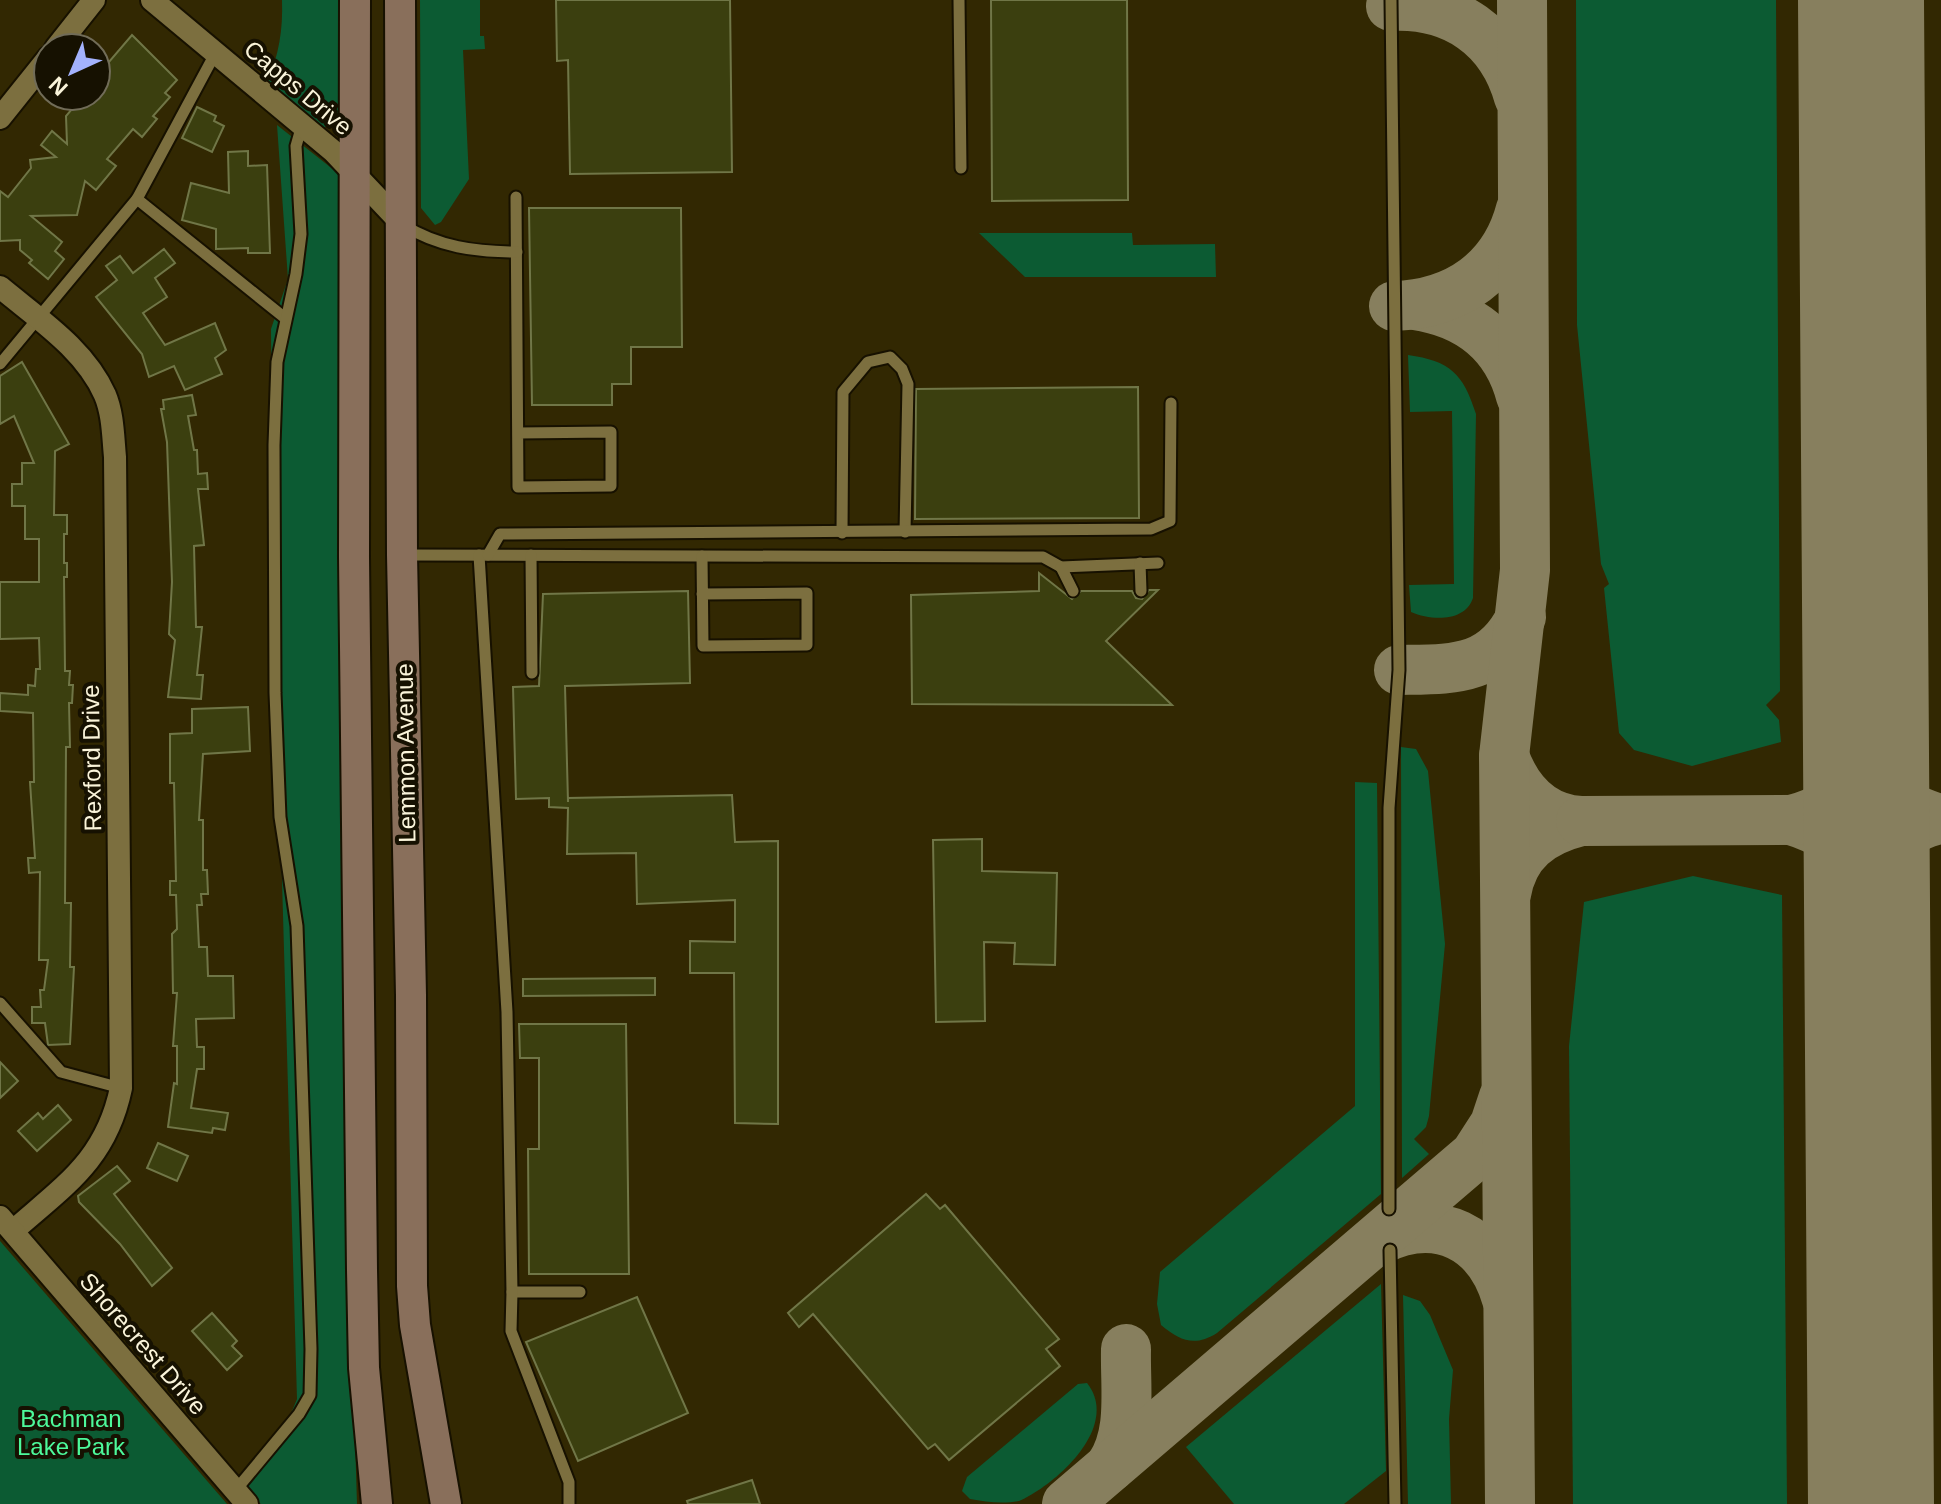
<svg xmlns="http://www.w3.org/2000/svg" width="1941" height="1504" viewBox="0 0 1941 1504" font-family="Helvetica,sans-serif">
<rect width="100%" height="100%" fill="#322802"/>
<g fill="#0c5b33">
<path d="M282 0H340V117L329 127H318L267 83C279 54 283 31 282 0Z"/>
<polygon points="420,0 480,0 480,36 484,36 485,49 463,50 469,179 441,222 435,225 421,208"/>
<polygon points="1576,0 1776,0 1780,691 1766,705 1779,720 1781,742 1692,766 1634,750 1619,733 1604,588 1609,584 1601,564 1577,325"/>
<polygon points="277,125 339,174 340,187 349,1240 357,1504 261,1504 251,1497 245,1477 282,1435 297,1399 273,569 271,329 288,279"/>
<polygon points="979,233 1132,233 1133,245 1215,244 1216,277 1025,277"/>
<path d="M1408 355C1450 361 1463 373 1476 414L1473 598C1465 622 1432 621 1411 612L1409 585 1454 584 1452 411 1410 412Z"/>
<polygon points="1401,747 1416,749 1428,771 1445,944 1429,1116 1426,1127 1414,1139 1429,1154 1402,1178"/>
<path d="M1355 782 1377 783 1381 1194 1217 1333C1195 1347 1180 1341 1161 1325L1157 1304 1160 1272 1355 1106Z"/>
<polygon points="1693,876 1782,895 1787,1504 1573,1504 1569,1046 1584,902"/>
<polygon points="0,1241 227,1504 0,1504"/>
<polygon points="1381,1284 1386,1471 1344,1504 1234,1504 1186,1447"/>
<polygon points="1403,1295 1420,1301 1430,1315 1453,1370 1449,1419 1451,1504 1408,1504"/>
<path d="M1087 1383C1121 1426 1057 1484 1019 1501 1004 1504 985 1502 970 1499L962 1491 967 1477 1078 1384Z"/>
</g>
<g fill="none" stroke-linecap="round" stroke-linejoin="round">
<g stroke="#877f5e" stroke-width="50">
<path d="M1391 6C1454 3 1502 36 1519 97"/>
<path d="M1415 305C1469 313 1507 342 1521 396"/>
<path d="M1394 306C1457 304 1505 271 1521 209"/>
<path d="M1859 629 1858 767C1847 798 1821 813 1791 820 1879 846 1859 905 1861 980"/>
<path d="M1399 670C1453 669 1494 672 1521 617"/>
<path d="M1870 727C1871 780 1888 804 1940 819 1886 832 1873 865 1872 916"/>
<path d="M1504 756C1517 792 1541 819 1581 821 1541 831 1513 851 1506 894"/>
<polyline points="1581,821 1935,819"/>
<path d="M1379 1240C1438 1211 1489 1237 1507 1299"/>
<path d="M1110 1467C1133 1433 1125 1389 1126 1349"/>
<polyline points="1067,1504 1475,1155 1495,1124 1504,1097"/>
<polyline points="1510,1504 1504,756 1525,570 1522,0"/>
</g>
<polyline stroke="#877f5e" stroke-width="126" points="1861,0 1871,1504"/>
</g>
<g fill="#3b3f0f" stroke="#707647" stroke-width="2">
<polygon points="556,0 730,0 732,172 570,174 568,60 557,61"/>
<polygon points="991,0 1127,0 1128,200 992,201"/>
<polygon points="132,35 177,80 165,93 170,97 153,116 157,119 142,137 133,129 107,159 116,166 96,190 85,181 77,215 31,216 62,242 55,251 64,259 48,279 29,263 32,260 20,250 20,240 0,241 0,191 8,197 31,168 30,160 56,157 41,145 52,131 67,144 66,116 83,96 96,96 96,77"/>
<polygon points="197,107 216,116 214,121 224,126 212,152 182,138"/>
<polygon points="248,151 248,166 267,165 270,253 248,253 248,248 216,249 216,229 182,220 191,183 229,193 228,152"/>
<polygon points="529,208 681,208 682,347 631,347 631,384 612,384 612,405 532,405"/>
<polygon points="164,249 175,263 155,278 167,297 143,313 165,345 215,323 226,350 215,358 222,374 185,390 174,366 149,377 142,354 96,297 117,280 106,266 120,256 133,273"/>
<polygon points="22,362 69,444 55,451 54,515 67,515 67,534 64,534 64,563 67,563 67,577 64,577 65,671 70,671 69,685 73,685 72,703 69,703 70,747 66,747 65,903 71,903 70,967 74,967 70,1044 48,1045 45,1023 32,1023 32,1007 41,1007 40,990 44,990 48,960 39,960 40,872 29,873 28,858 35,858 30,782 34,782 33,713 0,711 0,693 28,695 28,685 35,686 36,669 40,669 39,638 0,639 0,582 39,582 39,539 25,539 25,506 12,506 12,484 22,484 22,463 34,463 14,416 0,424 0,376"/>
<polygon points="1138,387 1139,518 915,519 916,389"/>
<polygon points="192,395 196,415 188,416 194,450 197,450 198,474 207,473 208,489 198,489 204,545 194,546 196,627 202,627 197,675 203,675 201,699 168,697 175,640 169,634 172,582 167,442 161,409 164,409 163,400"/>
<polygon points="1039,573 1072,599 1081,591 1132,591 1136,598 1142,599 1149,590 1158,590 1106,641 1172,705 912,704 911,595 1039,591"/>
<polygon points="688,591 690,683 565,686 568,802 568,798 732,795 735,842 778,841 778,1124 735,1123 734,973 690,973 690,941 735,942 735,900 637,904 636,853 567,854 568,808 549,807 549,798 516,799 513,687 539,686 543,594"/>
<polygon points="248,707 250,751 203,754 199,820 203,820 203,870 207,870 208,894 201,894 202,905 197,905 199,947 207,947 208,976 233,976 234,1018 196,1019 197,1047 204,1047 204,1069 197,1069 191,1108 228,1113 225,1130 213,1128 212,1133 168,1127 174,1083 177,1084 177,1046 173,1046 177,993 173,993 172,934 177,929 176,895 170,895 170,881 176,881 174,783 170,783 170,734 192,733 192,709"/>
<polygon points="982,839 982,871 1057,873 1055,965 1014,964 1015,943 984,942 985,1021 936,1022 933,840"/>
<polygon points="655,978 655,995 523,996 523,979"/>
<polygon points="519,1024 626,1024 629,1274 529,1274 528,1149 539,1149 539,1058 520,1058"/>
<polygon points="0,1062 18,1081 0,1098"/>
<polygon points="58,1105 71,1120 37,1151 18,1131 38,1113 43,1119"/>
<polygon points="158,1143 188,1156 177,1181 147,1168"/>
<polygon points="117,1166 130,1181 114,1194 172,1268 152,1286 120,1244 79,1202 78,1196"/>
<polygon points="926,1194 940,1209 945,1205 1059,1339 1046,1349 1060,1366 949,1460 935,1444 928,1449 813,1314 799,1327 788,1313"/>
<polygon points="637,1297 688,1413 578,1461 526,1342"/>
<polygon points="212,1313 237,1341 232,1346 242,1356 227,1370 192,1331"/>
<polygon points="752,1480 760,1504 688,1504 687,1501"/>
</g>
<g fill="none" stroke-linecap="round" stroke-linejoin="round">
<g stroke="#171100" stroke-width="15">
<g id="service">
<polyline points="959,0 961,168"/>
<polyline points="516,197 518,487 611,486 611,432 518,433"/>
<polyline points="137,199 285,318"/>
<path d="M403 225C439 247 475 252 517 252"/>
<polyline points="0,364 137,199 216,52"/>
<polyline points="842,533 843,392 868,362 890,357 902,369 908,384 905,532"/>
<polyline points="402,555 1043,557 1061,567 1158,563"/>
<polyline points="479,555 507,1012 512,1292 580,1292"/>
<polyline points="488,555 500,534 1151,529 1170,521 1171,403"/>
<polyline points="531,555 532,673"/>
<polyline points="702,556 703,646 807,645 807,593 702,594"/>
<polyline points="1140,563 1141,591"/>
<polyline points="1061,567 1073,591"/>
<polyline points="0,1003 61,1072 121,1088"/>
<polyline points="1389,1209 1389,808 1399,670 1391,0"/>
<polyline points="1390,1250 1395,1504"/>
<polyline points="512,1292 511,1331 569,1482 569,1504"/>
<polyline points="235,1491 299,1414 310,1395 311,1349 297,926 280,817 275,693 274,445 277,362 296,274 301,234 296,146 302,125"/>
</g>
</g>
<g stroke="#171100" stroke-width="26">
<g id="minor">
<polyline points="152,0 333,151 402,224"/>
<polyline points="56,48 94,0"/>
<polyline points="0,118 48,58"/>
<path d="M0 287C37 318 85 349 105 395 113 414 113 436 115 457L121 1088C106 1160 65 1185 13 1231"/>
<polyline points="0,1217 247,1504"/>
</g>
</g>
<g stroke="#171100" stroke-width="34">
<g id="secondary">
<polyline points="355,0 354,557 362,1270 364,1368 377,1504"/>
<polyline points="400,0 402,555 411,995 412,1286 415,1325 446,1504"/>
</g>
</g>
<use href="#service" stroke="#7c6f3f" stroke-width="11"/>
<use href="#minor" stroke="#7c6f3f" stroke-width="22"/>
<use href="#secondary" stroke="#896f5b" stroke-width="30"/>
</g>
<g text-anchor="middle" stroke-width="8" stroke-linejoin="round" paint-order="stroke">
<g font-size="24" fill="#faf4da" stroke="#161101">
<text transform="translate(298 88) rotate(40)" y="8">Capps Drive</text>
<text transform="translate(406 753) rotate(-91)" y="8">Lemmon Avenue</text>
<text transform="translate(92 758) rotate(-91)" y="8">Rexford Drive</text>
<text transform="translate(143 1344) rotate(49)" y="8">Shorecrest Drive</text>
</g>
<g font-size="24" fill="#4df99b" stroke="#161101">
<text x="71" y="1427">Bachman<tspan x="71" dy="28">Lake Park</tspan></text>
</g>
</g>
<g transform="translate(72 72) rotate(224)"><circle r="38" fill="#161101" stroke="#716c58" stroke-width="2"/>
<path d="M0-6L14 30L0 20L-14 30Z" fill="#a3b2fd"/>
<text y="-12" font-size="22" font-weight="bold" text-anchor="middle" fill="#faf4da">N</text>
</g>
</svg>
